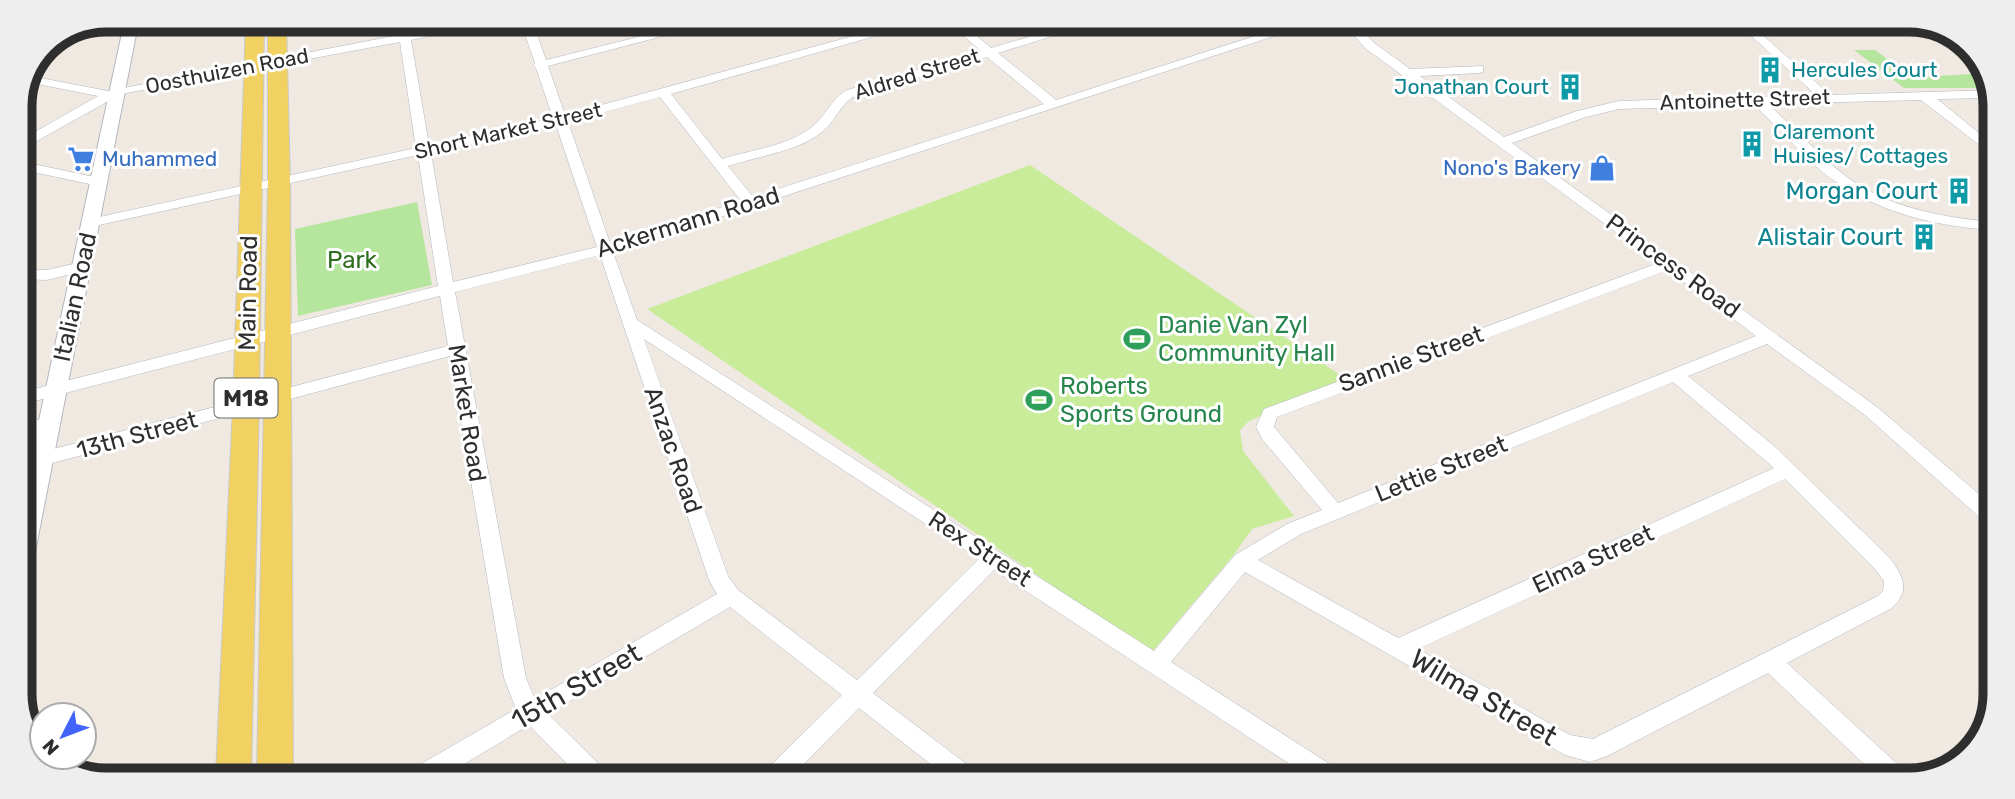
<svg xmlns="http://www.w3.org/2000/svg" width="2015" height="799" viewBox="0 0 2015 799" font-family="Rubik,sans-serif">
<rect width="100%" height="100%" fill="#efe9e1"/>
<g fill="#b6e59e">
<polygon points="1854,50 1875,50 1901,69 1924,77 1986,73 1991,88 1904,88"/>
<polygon points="417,202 432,285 298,316 295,229"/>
</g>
<polygon fill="#c9ec9a" points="1030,165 1346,379 1249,421 1240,430 1243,451 1294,516 1252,529 1233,556 1151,653 647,309"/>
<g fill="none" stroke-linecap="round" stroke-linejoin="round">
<g stroke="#b4b7c1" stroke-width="1">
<g id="minor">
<path d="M396 20H408L410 33 481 20H507L411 40 429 145 553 118 536 68 533 65 535 63 520 20H532L546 60 702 21H721L548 66 565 115 908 21H928L671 94 722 159C751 150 788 146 812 127 826 116 831 99 847 90L981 51 946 21H959L991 48 1080 22H1098L998 53 1056 100 1298 22H1317L613 252 637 320 1154 651 1235 555 1287 524 1322 510 1263 440 1256 427 1264 409 1658 263 1365 48 1342 22H1354L1373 42 1410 69 1483 66V72L1479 73 1420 76 1504 137 1577 111 1619 101 1816 95 1737 23H1749L1830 95 1992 90 1993 98 1937 99 1995 146V157L1921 100 1768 104C1793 127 1817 153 1843 174 1884 207 1944 218 1995 222V230C1940 227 1883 214 1836 182 1809 164 1779 128 1754 105L1619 109 1586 117 1512 143 1877 407 1993 506 1992 525 1986 523 1865 415 1767 344 1688 376 1773 445 1889 557C1903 576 1911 590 1892 608L1787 663 1906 772 1910 780H1881L1768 673 1607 756 1590 762 1565 755 1245 572 1171 662 1339 770 1343 778H1311L994 570 873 693 973 769 977 777H947L859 708 791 777H763L767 769 842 695 730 607 548 714 603 768 607 776H579L529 725 444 776H410L414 768 516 709 504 678 450 356 19 472V458L448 346 440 296 19 405V393L438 286 418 155 90 227 83 223 90 219 416 148 400 42 121 94 19 151V141L98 96 27 82 30 76 108 91 399 35ZM987 57 1044 104 753 197 728 166C758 156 797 152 822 132 836 121 840 104 855 96ZM660 97 741 201 610 243 568 122ZM556 125 597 247 453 282 431 153ZM600 255 709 580 717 594 535 699 526 678 455 292ZM1668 270 1756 336 1338 503 1274 427 1277 417ZM644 339 979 559 857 680 738 590 728 576ZM1673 382 1774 468 1398 638 1258 560 1301 534ZM1785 479 1875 569 1884 581 1883 591 1878 596 1593 739 1570 735 1418 649Z"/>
<polygon points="19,161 99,178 106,182 99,186 19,169"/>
<polygon points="82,262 90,267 87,270 47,280 19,279 19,269 47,270"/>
<polygon points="19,410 40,421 50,417 56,418 59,423 42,439 19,454 19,437 26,432 19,425"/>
</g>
</g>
<g stroke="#b4b7c1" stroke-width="2">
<polygon id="tertiary" points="125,19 139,19 31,573 28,580 19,583 19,514"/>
</g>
<g stroke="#c9c9c9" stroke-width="2">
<g id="primary">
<polygon points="246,20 264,20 259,405 251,775 216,775 233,405"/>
<polygon points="268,20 286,20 290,182 293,776 257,776 268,182"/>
</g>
</g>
<use href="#minor" fill="#fff" fill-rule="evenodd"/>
<use href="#tertiary" fill="#fff" fill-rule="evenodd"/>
<use href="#primary" fill="#f2d163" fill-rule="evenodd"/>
</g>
<defs>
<g id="building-bare" transform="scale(2.1)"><path d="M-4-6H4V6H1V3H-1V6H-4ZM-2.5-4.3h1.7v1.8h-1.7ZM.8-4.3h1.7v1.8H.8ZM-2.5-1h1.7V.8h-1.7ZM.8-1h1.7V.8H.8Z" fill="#0f9aa8" stroke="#fff" stroke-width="2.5" paint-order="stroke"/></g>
<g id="supermarket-bare" transform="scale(2.1)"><path d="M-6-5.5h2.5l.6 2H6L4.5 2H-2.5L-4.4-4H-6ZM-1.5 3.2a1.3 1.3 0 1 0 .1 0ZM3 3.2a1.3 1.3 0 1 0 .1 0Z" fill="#3f7fe0" stroke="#fff" stroke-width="2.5" paint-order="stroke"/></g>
<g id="shop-bare" transform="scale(2.1)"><path d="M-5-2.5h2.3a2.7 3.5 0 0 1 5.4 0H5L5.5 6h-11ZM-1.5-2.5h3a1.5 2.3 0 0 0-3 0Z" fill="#3f7fe0" stroke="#fff" stroke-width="2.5" paint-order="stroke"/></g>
<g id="stadium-bare" transform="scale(2.1)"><path d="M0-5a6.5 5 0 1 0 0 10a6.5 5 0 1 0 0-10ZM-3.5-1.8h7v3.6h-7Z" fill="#2e9e5b" stroke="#fff" stroke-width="2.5" paint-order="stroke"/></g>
</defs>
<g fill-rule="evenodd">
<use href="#building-bare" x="1770" y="70"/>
<use href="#building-bare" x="1570" y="87"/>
<use href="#building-bare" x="1752" y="144"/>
<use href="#supermarket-bare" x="81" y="159"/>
<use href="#shop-bare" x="1602" y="168"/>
<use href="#building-bare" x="1959" y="191"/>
<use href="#building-bare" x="1924" y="237"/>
<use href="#stadium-bare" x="1137" y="339"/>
<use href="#stadium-bare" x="1039" y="400"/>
</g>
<g text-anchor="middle" stroke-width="6" stroke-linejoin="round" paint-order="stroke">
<g font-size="21" fill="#0d838f" stroke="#fff" text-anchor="start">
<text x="1791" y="77">Hercules Court</text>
<text x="1549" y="94" text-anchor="end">Jonathan Court</text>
<text x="1773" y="139">Claremont<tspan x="1773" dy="24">Huisies/ Cottages</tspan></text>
</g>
<g font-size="21" fill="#2e2e2e" stroke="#fff">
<text transform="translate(227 71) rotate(-11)" y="7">Oosthuizen Road</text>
<text transform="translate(917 74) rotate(-17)" y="7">Aldred Street</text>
<text transform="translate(1745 100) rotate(-2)" y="7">Antoinette Street</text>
<text transform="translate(508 131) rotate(-13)" y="7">Short Market Street</text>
</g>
<g font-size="21" fill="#366cbe" stroke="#fff" text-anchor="start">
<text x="102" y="166">Muhammed</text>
<text x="1581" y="175" text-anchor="end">Nono's Bakery</text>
</g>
<rect fill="#fff" stroke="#6d6d6d" stroke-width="2" x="214.5" y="378.5" width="63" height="39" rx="5"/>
<g font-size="23" font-weight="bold" fill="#2e2e2e">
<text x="246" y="406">M18</text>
</g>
<g font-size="24" fill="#0d838f" stroke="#fff" text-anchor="end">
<text x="1938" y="199">Morgan Court</text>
<text x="1903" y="245">Alistair Court</text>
</g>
<g font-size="24" fill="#2e2e2e" stroke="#fff">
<text transform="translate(688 222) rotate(-17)" y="8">Ackermann Road</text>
<text transform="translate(1673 266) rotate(36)" y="8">Princess Road</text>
<text transform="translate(248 293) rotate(-89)" y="8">Main Road</text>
<text transform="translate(75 297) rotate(-78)" y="8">Italian Road</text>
<text transform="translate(1411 359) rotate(-20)" y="8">Sannie Street</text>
<text transform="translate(467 413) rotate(81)" y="8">Market Road</text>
<text transform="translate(137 435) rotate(-15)" y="8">13th Street</text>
<text transform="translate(673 450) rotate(71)" y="8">Anzac Road</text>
<text transform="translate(1441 469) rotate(-22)" y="8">Lettie Street</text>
<text transform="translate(980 549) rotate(33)" y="8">Rex Street</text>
<text transform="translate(1593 559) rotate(-25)" y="8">Elma Street</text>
</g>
<g font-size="24" fill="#2c6e1b" stroke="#fff">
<text x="352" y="268">Park</text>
</g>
<g font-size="24" fill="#27864d" stroke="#fff" text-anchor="start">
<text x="1158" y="333">Danie Van Zyl<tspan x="1158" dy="28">Community Hall</tspan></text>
<text x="1060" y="394">Roberts<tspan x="1060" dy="28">Sports Ground</tspan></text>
</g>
<g font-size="28" fill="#2e2e2e" stroke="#fff">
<text transform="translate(576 686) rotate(-30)" y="10">15th Street</text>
<text transform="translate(1484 697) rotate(30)" y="10">Wilma Street</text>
</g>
</g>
<path d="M0 0H2015V799H0ZM106 32H1909A74 74 0 0 1 1983 106V694A74 74 0 0 1 1909 768H106A74 74 0 0 1 32 694V106A74 74 0 0 1 106 32Z" fill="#eee" fill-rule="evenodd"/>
<path fill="none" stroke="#2e2e2e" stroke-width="9" d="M106 32H1909A74 74 0 0 1 1983 106V694A74 74 0 0 1 1909 768H106A74 74 0 0 1 32 694V106A74 74 0 0 1 106 32Z"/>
<g transform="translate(63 736) rotate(228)"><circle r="33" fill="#ffffff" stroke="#ababab" stroke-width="2"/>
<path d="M0-5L12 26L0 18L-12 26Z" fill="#4264fb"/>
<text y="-10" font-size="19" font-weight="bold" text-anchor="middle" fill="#2e2e2e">N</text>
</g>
</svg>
